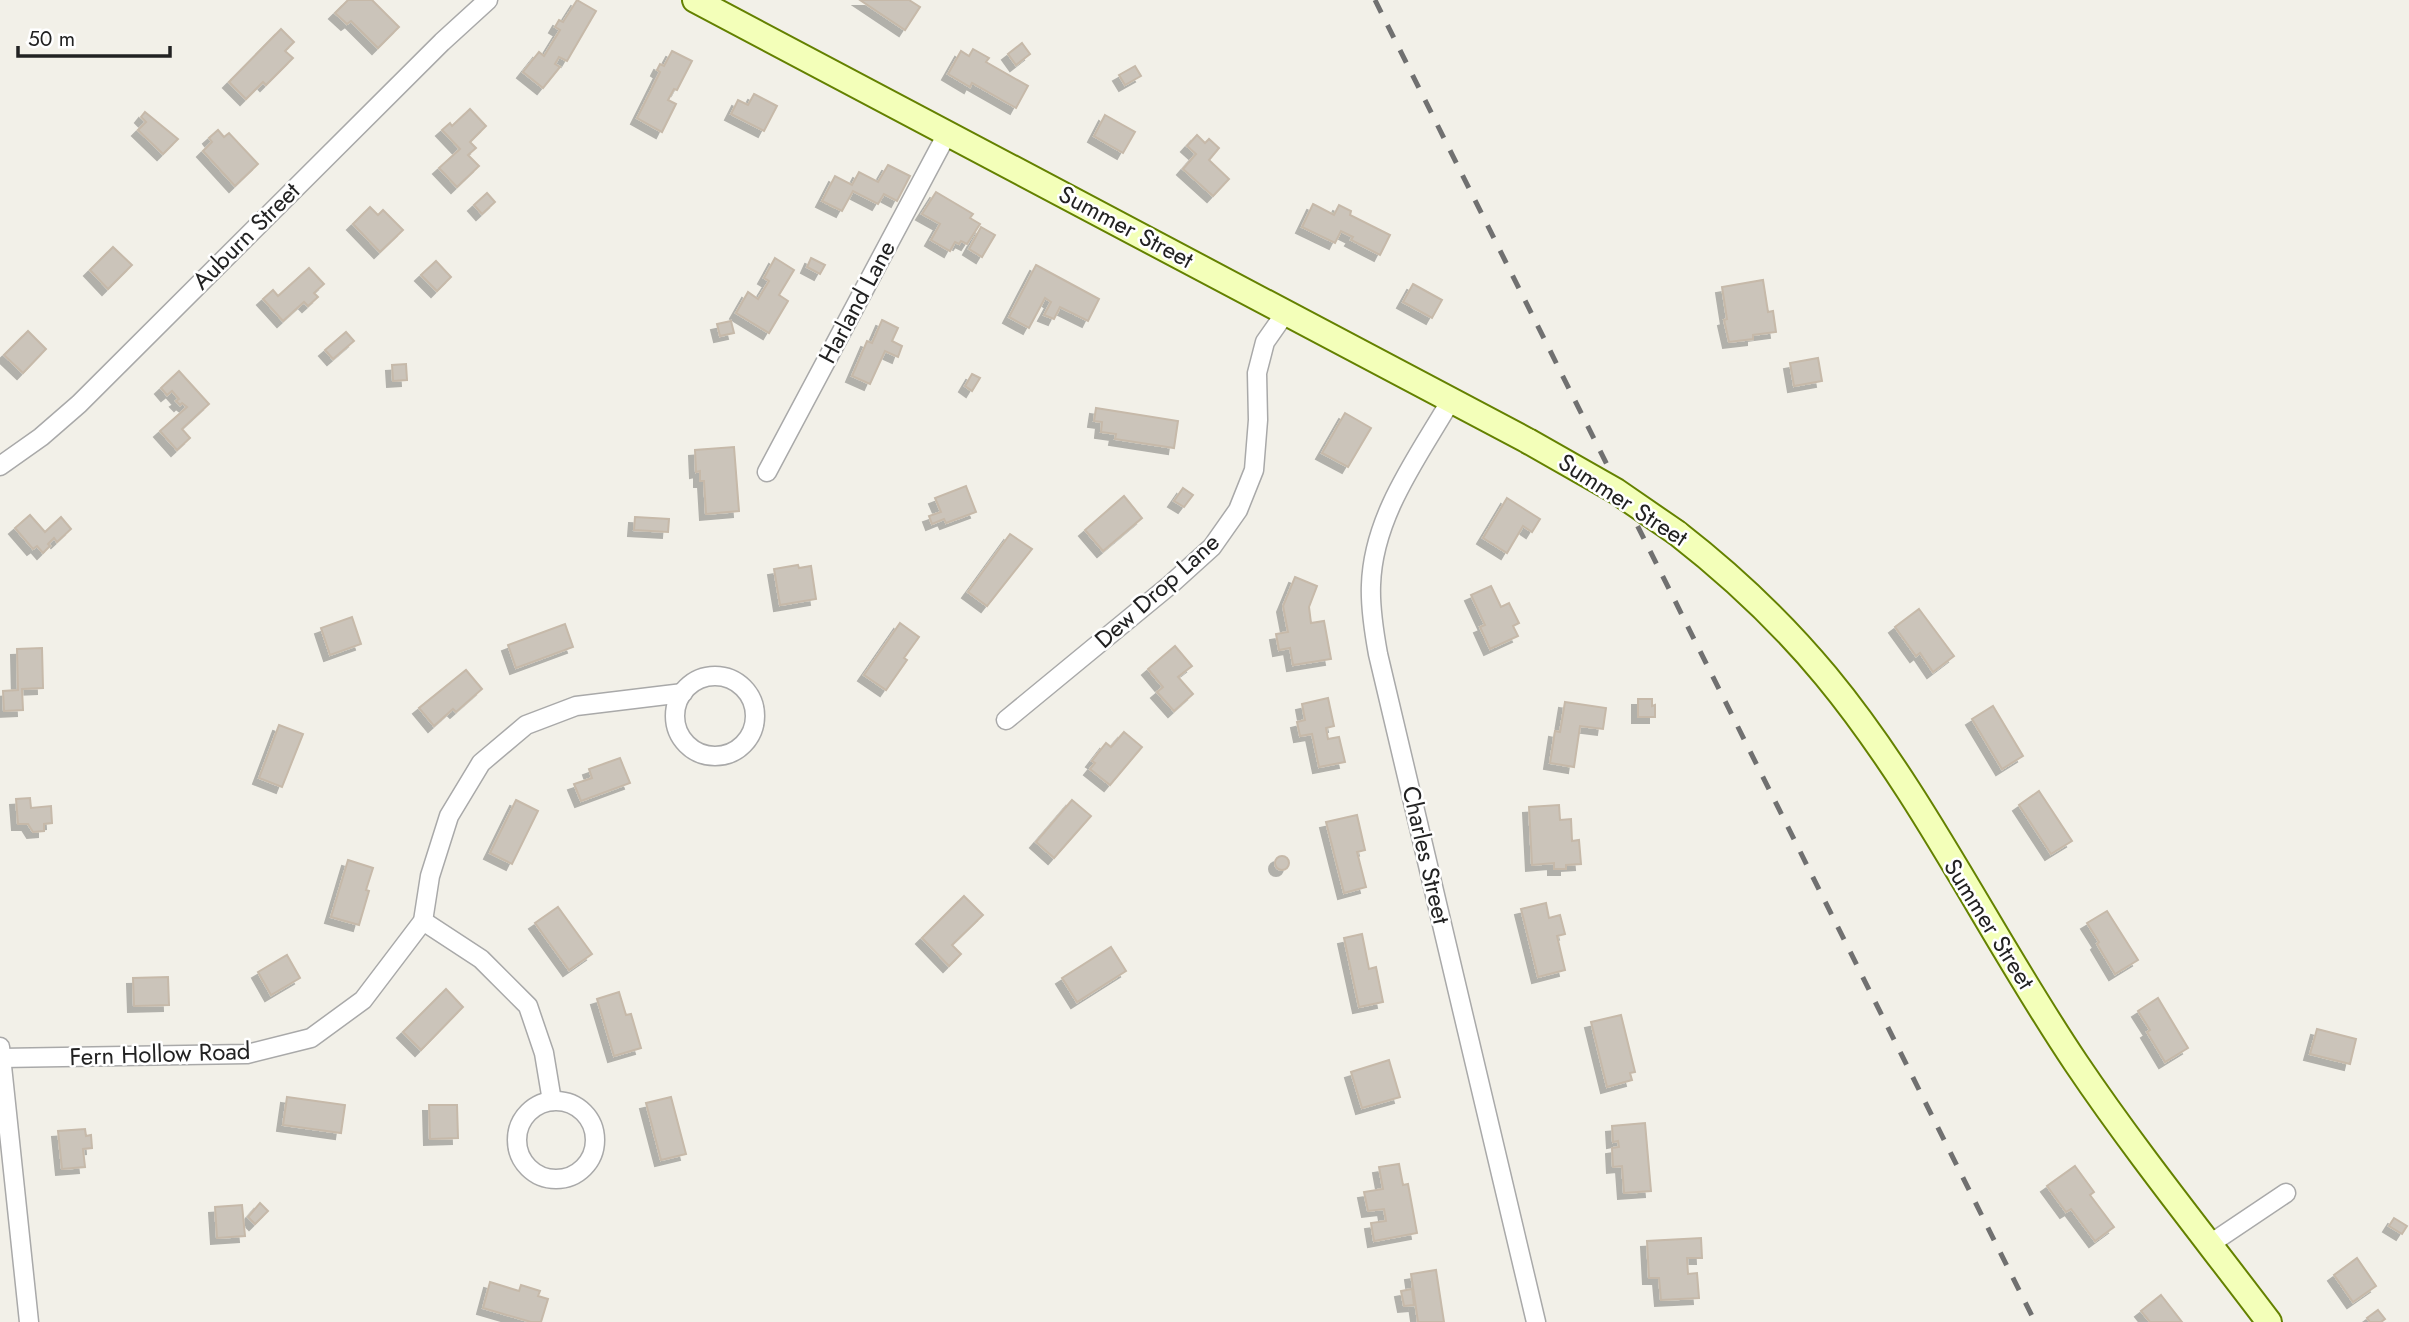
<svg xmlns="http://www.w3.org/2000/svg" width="2409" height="1322" viewBox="0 0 2409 1322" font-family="Jost,sans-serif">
<defs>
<filter id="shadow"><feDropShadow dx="-6" dy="6" stdDeviation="0" flood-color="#0004"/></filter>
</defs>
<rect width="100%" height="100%" fill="#f2f0e8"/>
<g fill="#cbc4ba" stroke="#c6b9a9" stroke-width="2" filter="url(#shadow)">
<polygon points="348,0 372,0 399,27 378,48 351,21 347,24 335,13"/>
<polygon points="577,0 596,11 567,61 559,57 555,64 560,67 543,88 523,72 539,52 544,56 560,30 555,27 559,20 563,22"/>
<polygon points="860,0 909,0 920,7 905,30"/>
<polygon points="281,29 294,42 285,51 293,58 266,85 263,82 246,99 229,82"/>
<polygon points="1022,43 1030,54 1016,65 1008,54"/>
<polygon points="973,49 989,58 986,62 1028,86 1016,108 972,83 970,87 948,74 961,51 969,56"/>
<polygon points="672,51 692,61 677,90 674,89 668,100 676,104 662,132 637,118 660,72 657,70 660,64 664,66"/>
<polygon points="1135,66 1141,76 1125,85 1119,75"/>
<polygon points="754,94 777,106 764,131 731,114 738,100 748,105"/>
<polygon points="470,109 486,126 470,142 476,148 468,155 479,166 457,187 439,168 460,149 442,130 450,123 452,126"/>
<polygon points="145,112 178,139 163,154 138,130 146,122 141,117"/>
<polygon points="1105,115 1135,132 1123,153 1094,136"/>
<polygon points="218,130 224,137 229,133 258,164 235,186 203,151 212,142 209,138"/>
<polygon points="1197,135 1205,143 1209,139 1219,148 1209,160 1229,179 1213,196 1183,169 1196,154 1187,146"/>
<polygon points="888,165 910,176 897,201 884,194 878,204 853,191 842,211 822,201 835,176 852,185 859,172 878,182"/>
<polygon points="936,192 973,214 970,218 980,224 967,244 961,241 959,244 955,242 950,251 931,240 940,224 922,214"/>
<polygon points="487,193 495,202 482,214 474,205"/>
<polygon points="1313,204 1334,215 1339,205 1351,211 1350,215 1390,235 1380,255 1351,240 1353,237 1341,231 1335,243 1302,227"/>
<polygon points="370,207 378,215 383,210 403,230 380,252 353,224"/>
<polygon points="981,227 995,235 982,257 969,249"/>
<polygon points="113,247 132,265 108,289 90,270"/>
<polygon points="775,258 794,270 779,295 788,301 769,333 736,313 748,292 758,299 769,281 764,278"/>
<polygon points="811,258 825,265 820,274 807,267"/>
<polygon points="436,261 451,277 437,291 421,275"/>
<polygon points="1036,265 1099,299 1088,321 1060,307 1054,319 1044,315 1051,302 1045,298 1029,328 1009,317"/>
<polygon points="309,268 324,284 314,293 318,297 308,306 304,302 283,321 263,299 273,290 278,296"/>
<polygon points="1763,280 1768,312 1773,311 1776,332 1753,335 1753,339 1729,342 1724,320 1727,319 1722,287"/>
<polygon points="1413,284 1442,300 1432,318 1403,302"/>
<polygon points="882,320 898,328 892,341 902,346 898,357 885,351 870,384 852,376 867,341 872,343"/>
<polygon points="731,321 734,333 720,336 717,324"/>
<polygon points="28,331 46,349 23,373 4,355"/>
<polygon points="346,332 354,341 333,359 325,350"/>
<polygon points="1818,358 1822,381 1794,386 1790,363"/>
<polygon points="406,364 407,380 393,381 392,365"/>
<polygon points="179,371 209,404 182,429 190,438 177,450 160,431 187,407 182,403 180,405 176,401 179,399 172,391 167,395 161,388"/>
<polygon points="972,374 980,378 972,391 965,386"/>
<polygon points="1096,408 1178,421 1174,448 1115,439 1116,434 1101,432 1102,422 1094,421"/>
<polygon points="1345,413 1371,428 1348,467 1322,453"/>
<polygon points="734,447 739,511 706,514 704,481 700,481 700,471 696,472 695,450"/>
<polygon points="966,486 976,512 946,523 944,519 932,524 929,516 941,512 935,498"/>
<polygon points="1183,488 1193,495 1184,507 1174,501"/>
<polygon points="1124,496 1142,518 1103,551 1085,530"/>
<polygon points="1507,498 1540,519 1532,532 1523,526 1507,553 1483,538"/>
<polygon points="30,515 45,532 61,517 71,529 57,542 54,538 48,544 50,546 43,553 37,546 33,549 15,528"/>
<polygon points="635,517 669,519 668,532 634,530"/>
<polygon points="1010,534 1032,549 987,606 968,592"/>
<polygon points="798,565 799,568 811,566 816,599 780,605 774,569"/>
<polygon points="1295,577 1317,586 1309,607 1311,623 1324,621 1331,659 1293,665 1290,648 1279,650 1276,634 1288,632 1283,606"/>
<polygon points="1491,586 1501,607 1509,603 1519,623 1513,626 1518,636 1490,649 1480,627 1485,625 1471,595"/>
<polygon points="1919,609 1954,656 1933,672 1920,653 1916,656 1895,627"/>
<polygon points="352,617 361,644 330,655 321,628"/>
<polygon points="900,623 919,637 904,658 907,660 886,690 864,675"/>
<polygon points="565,624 573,647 516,668 508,645"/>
<polygon points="1175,646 1192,666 1178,677 1193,694 1174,711 1157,692 1163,687 1148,669"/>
<polygon points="42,648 43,688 22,689 23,710 4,711 3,691 18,690 17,649"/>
<polygon points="466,670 482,689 456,712 453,709 434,726 419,708"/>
<polygon points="1328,698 1334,726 1326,728 1328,739 1339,737 1345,762 1319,767 1312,734 1300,736 1297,722 1305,720 1302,704"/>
<polygon points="1638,699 1652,699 1652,706 1655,705 1655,717 1638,717"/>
<polygon points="1565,702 1606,708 1603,729 1580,726 1574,767 1550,763 1555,731 1560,732"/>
<polygon points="1993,706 2023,756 2002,769 1972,719"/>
<polygon points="279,725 303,734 282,787 259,778"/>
<polygon points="1124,732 1142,747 1110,785 1090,769 1095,763 1092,761 1106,743 1111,747"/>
<polygon points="620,758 630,783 581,801 574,784 592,778 589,769"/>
<polygon points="2039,791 2072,841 2051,854 2019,805"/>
<polygon points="30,798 31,808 51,806 52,823 44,824 44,831 33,832 28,824 18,824 16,799"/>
<polygon points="516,800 538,811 512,864 490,853"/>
<polygon points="1072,800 1091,816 1054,858 1036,842"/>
<polygon points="1559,805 1560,820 1571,819 1572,841 1579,840 1581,864 1566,865 1566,869 1554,869 1554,863 1532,865 1529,807"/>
<polygon points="1357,815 1365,850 1357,852 1366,887 1344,893 1326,822"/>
<circle cx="1282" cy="863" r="7"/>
<polygon points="348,860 373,868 366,890 369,891 359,925 331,917"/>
<polygon points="964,896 983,915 952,945 961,954 949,966 922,938"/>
<polygon points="1546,903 1549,918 1560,915 1565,934 1557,936 1565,970 1538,977 1521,909"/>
<polygon points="558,907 592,954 569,970 535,923"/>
<polygon points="2107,911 2138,960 2115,974 2097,944 2099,942 2087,923"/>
<polygon points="1362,934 1369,969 1376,967 1383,1002 1359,1007 1344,938"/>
<polygon points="1111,947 1126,971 1077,1002 1062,978"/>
<polygon points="287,955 300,978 271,995 258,972"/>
<polygon points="168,977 169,1005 134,1006 133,978"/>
<polygon points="446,989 463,1007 421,1050 403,1032"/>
<polygon points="619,992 626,1015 631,1014 641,1048 614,1056 597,999"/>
<polygon points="2158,998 2188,1048 2165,1062 2147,1032 2150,1030 2138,1011"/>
<polygon points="1621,1015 1635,1072 1630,1073 1632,1080 1607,1087 1591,1022"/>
<polygon points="2317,1029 2356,1039 2350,1064 2310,1054"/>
<polygon points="1389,1060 1400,1097 1362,1108 1351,1072"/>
<polygon points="287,1097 345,1105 341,1133 283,1125"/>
<polygon points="671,1097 686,1154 661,1160 646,1103"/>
<polygon points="429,1105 457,1105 458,1138 430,1139"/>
<polygon points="1645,1123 1651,1191 1624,1193 1622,1166 1613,1167 1612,1148 1619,1147 1618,1141 1613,1142 1612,1126"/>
<polygon points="85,1129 86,1136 91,1135 92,1148 83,1149 85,1167 62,1169 58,1131"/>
<polygon points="1399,1164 1403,1185 1408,1184 1417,1233 1374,1241 1371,1223 1386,1221 1384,1209 1368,1211 1364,1192 1383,1189 1379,1167"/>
<polygon points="2075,1166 2094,1192 2090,1195 2114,1227 2095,1241 2071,1209 2066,1212 2047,1186"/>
<polygon points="260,1203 268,1211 255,1224 248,1217"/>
<polygon points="242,1205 245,1236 217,1238 215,1207"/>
<polygon points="2394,1218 2407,1226 2402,1234 2389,1226"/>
<polygon points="1701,1238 1702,1258 1687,1258 1688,1274 1697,1273 1699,1298 1661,1300 1659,1278 1649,1278 1647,1241"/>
<polygon points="2357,1258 2376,1286 2353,1302 2334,1275"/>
<polygon points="1436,1270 1444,1322 1418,1322 1411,1274"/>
<polygon points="490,1282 519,1291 521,1285 540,1291 538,1296 548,1299 541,1322 531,1322 483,1308"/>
<polygon points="1412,1289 1414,1305 1404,1306 1401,1291"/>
<polygon points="2161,1295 2182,1322 2150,1322 2141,1311"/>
<polygon points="2378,1310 2385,1319 2381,1322 2370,1322 2367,1318"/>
</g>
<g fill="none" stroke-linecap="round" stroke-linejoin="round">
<g stroke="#a9a9a9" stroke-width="21">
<g id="street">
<path d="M1451 400C1418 457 1373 516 1371 585 1370 608 1374 632 1378 654L1536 1322"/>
<polyline points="0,466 41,437 79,404 442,42 488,0"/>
<polyline points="767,472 948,132"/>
<circle cx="715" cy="716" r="40"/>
<polyline points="1006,720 1170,585 1212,547 1238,510 1254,470 1258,420 1257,373 1265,342 1286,312"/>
<polyline points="423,921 481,959 528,1006 544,1053 552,1101"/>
<polyline points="0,1047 29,1322"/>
<polyline points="1,1058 247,1054 311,1038 363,1000 423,921 430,876 449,816 481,763 526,725 576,706 683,693"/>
<circle cx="556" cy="1140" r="39"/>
<polyline points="2210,1244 2286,1193"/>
</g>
</g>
<g stroke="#648100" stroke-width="28">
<g id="secondary">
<polyline points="695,0 1528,441"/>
<path d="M1677 533C1731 575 1782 623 1826 676 1922 792 1991 937 2076 1063 2136 1152 2204 1236 2269 1322"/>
</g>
</g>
<use href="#street" stroke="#fff" stroke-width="18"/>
<use href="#secondary" stroke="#f3ffb9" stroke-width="24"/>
<polyline stroke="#707070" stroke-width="5" stroke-dasharray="14 14" stroke-linecap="butt" points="1375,0 2035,1322"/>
<g stroke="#648100" stroke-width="28" stroke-linecap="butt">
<polyline id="secondary-bridge" points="1528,441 1616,491 1677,533"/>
</g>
<use href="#secondary-bridge" stroke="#f3ffb9" stroke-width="24"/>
</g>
<g text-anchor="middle" stroke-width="5" stroke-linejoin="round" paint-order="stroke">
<g font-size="24" fill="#222" stroke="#fff">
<text transform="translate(1126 227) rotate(28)" y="8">Summer Street</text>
<text transform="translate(246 236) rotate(-45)" y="8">Auburn Street</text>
<text transform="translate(857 302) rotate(-62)" y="8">Harland Lane</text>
<text transform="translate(1623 500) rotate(33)" y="8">Summer Street</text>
<text transform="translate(1157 591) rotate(-42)" y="8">Dew Drop Lane</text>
<text transform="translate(1426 855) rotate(77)" y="8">Charles Street</text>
<text transform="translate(1989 924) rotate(58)" y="8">Summer Street</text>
<text transform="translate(160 1054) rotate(-2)" y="8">Fern Hollow Road</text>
</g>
</g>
<path d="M18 46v10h152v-10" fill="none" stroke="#222222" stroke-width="3.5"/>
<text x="28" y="46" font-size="21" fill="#222222" stroke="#ffffff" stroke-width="5" paint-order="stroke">50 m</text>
</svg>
